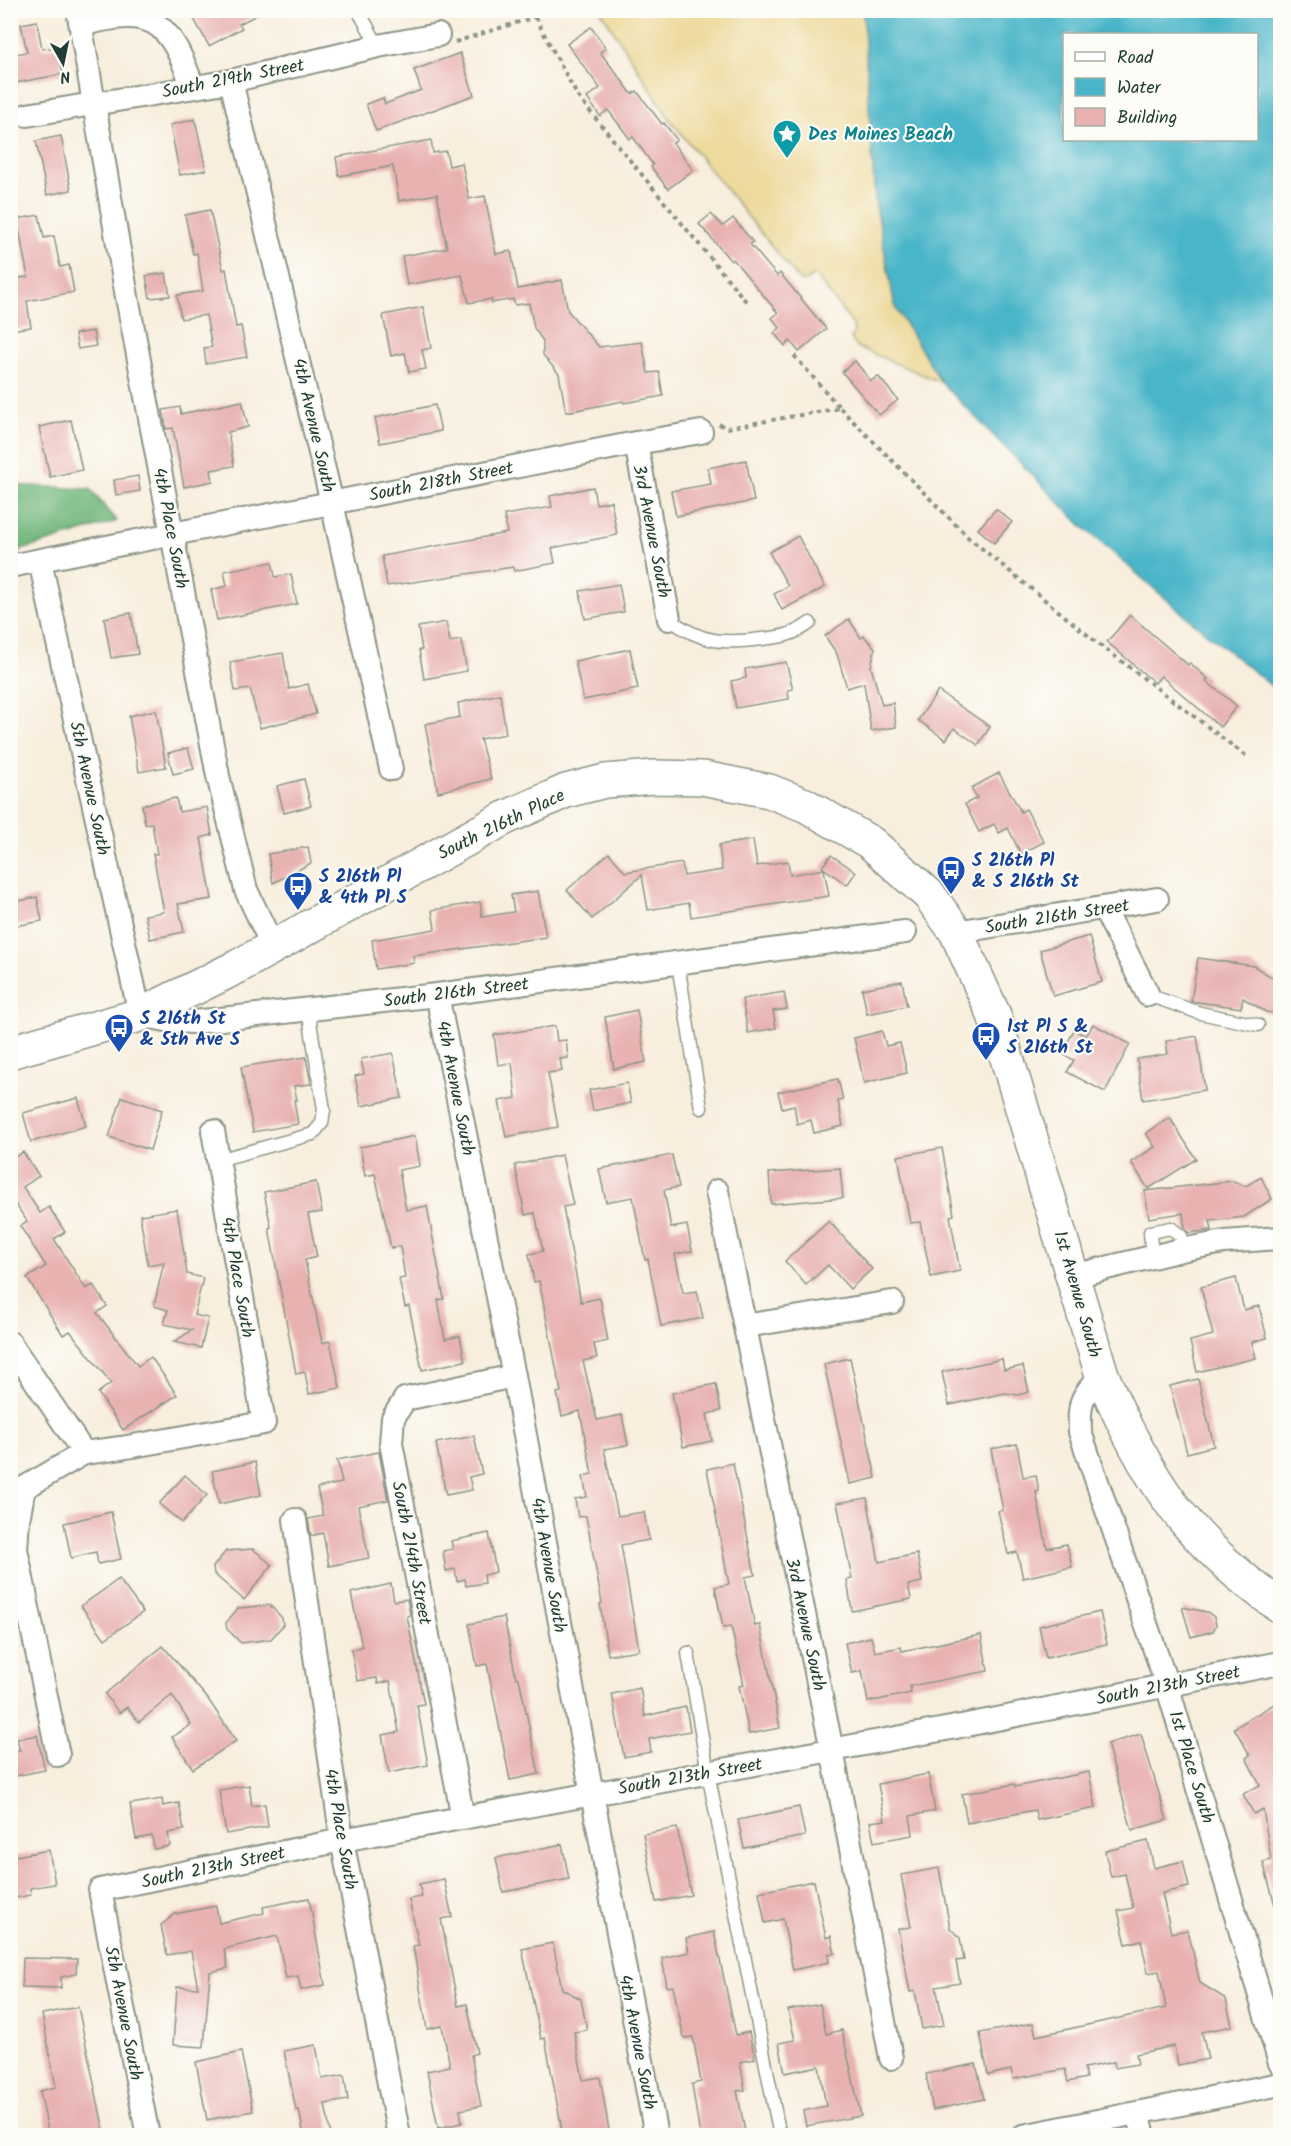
<svg xmlns="http://www.w3.org/2000/svg" width="1291" height="2146" viewBox="0 0 1291 2146" font-family="Kalam,sans-serif">
<rect width="100%" height="100%" fill="#fdfcf7"/>
<filter id="ink" filterUnits="userSpaceOnUse"><feTurbulence type="fractalNoise" baseFrequency=".0167" numOctaves="2"/><feDisplacementMap in="SourceGraphic" scale="12" xChannelSelector="R" yChannelSelector="G"/><feConvolveMatrix kernelMatrix="1 2 1 2 8 2 1 2 1" color-interpolation-filters="sRGB"/></filter>
<filter id="wash" filterUnits="userSpaceOnUse"><feTurbulence type="fractalNoise" baseFrequency=".008" numOctaves="4" result="noise"/><feDisplacementMap in="SourceGraphic" scale="24" xChannelSelector="R" yChannelSelector="G"/><feGaussianBlur stdDeviation="1.35" result="paint"/><feColorMatrix in="noise" values="0 0 0 0 0 0 0 0 0 0 0 0 0 0 0 0 0 1.4 0 .05"/><feComposite in="paint" operator="in"/></filter>
<g filter="url(#wash)">
<rect width="100%" height="100%" fill="#f8eedd"/>
<polygon fill="#72b87e" stroke="#487a59" stroke-width="1.5" points="10,485 90,489 117,521 11,553"/>
<polygon fill="#eeda9e" stroke="#868c69" stroke-width="1.5" points="601,11 863,11 875,200 895,307 942,383 857,347 851,338 854,332 853,325 817,277 814,275 804,282 799,280 671,121"/>
<path fill="#4ab5c8" stroke="#34797e" stroke-width="1.5" fill-rule="evenodd" d="M863 11H1280V693L1195 624 1082 526 942 383 895 307 875 200ZM1064 34H1256V140H1064Z"/>
<g id="blocks">
<g fill="#e8b2b1">
<polygon points="189,10 266,10 239,24 242,28 209,46"/>
<polygon points="37,21 42,49 58,47 63,74 10,84 10,55 27,52 21,24"/>
<polygon points="591,27 606,48 600,52 632,94 637,91 662,124 664,123 677,140 673,143 693,170 668,189 651,167 653,165 633,137 630,139 608,110 600,116 587,98 600,88 567,44"/>
<polygon points="460,53 474,95 376,131 366,104 383,98 385,104 421,90 414,70"/>
<polygon points="195,119 206,170 180,175 170,125"/>
<polygon points="61,136 71,190 47,195 36,141"/>
<polygon points="431,140 433,153 446,151 449,166 462,163 469,199 485,196 496,254 511,251 518,289 562,280 568,311 599,347 642,342 648,373 659,372 663,396 624,403 623,401 566,412 559,374 543,355 543,341 534,328 529,303 515,305 513,299 492,303 491,299 469,303 462,275 407,285 402,256 447,248 437,194 399,201 393,166 339,176 336,157"/>
<polygon points="210,210 223,270 226,269 236,327 241,326 247,357 206,364 204,348 212,347 206,315 181,319 177,295 203,291 197,253 193,254 185,215"/>
<polygon points="711,214 723,226 733,218 753,242 750,244 777,276 780,273 826,329 799,352 790,341 785,346 774,333 780,328 772,318 778,313 733,259 731,261 699,224"/>
<polygon points="39,215 44,238 54,236 60,267 69,265 74,292 27,301 31,327 10,330 10,279 28,277 17,219"/>
<polygon points="166,273 170,296 150,298 146,276"/>
<polygon points="423,307 431,348 422,350 426,369 409,372 405,353 391,356 383,315"/>
<polygon points="93,331 96,346 78,349 75,334"/>
<polygon points="855,361 871,381 878,376 898,400 879,415 842,372"/>
<polygon points="242,401 248,427 228,432 234,466 211,470 213,481 184,487 173,428 166,429 163,410 180,407 181,414"/>
<polygon points="435,405 441,431 380,443 375,418"/>
<polygon points="71,420 82,470 50,477 39,427"/>
<polygon points="746,460 754,501 676,516 671,491 711,484 708,468"/>
<polygon points="138,476 140,491 116,495 114,480"/>
<polygon points="593,487 596,504 611,501 617,535 552,548 555,563 514,571 513,567 387,586 382,556 507,533 504,515 552,507 550,496"/>
<polygon points="996,509 1012,522 994,543 978,529"/>
<polygon points="798,536 825,587 782,610 774,594 788,586 769,552"/>
<polygon points="272,562 275,577 291,574 297,604 217,620 211,590 227,586 224,571"/>
<polygon points="619,584 624,612 585,619 580,591"/>
<polygon points="131,613 138,654 111,658 104,618"/>
<polygon points="1130,615 1188,665 1190,663 1208,679 1206,681 1237,706 1220,727 1161,676 1155,683 1107,642"/>
<polygon points="849,619 861,638 864,636 875,648 871,667 882,705 893,703 896,727 871,731 864,683 847,688 837,654 825,636"/>
<polygon points="446,622 450,642 461,640 467,671 424,679 419,650 422,650 418,627"/>
<polygon points="630,649 638,689 583,700 575,661"/>
<polygon points="283,653 289,689 308,684 316,714 260,728 250,689 235,691 230,662"/>
<polygon points="786,662 793,689 788,690 789,699 736,708 731,681 746,678 745,669"/>
<polygon points="938,691 990,727 978,745 954,728 946,740 918,720"/>
<polygon points="500,694 506,734 480,739 491,779 438,792 425,724 460,717 458,703"/>
<polygon points="156,710 166,767 139,772 129,716"/>
<polygon points="188,748 194,769 173,774 168,753"/>
<polygon points="999,773 1021,812 1026,809 1044,842 1021,854 1008,828 999,833 994,824 979,832 965,804 977,798 971,788"/>
<polygon points="304,779 311,806 284,813 277,786"/>
<polygon points="176,798 179,812 207,807 212,835 201,838 212,899 178,904 184,932 150,939 145,915 164,912 153,854 157,854 152,823 145,824 142,805"/>
<polygon points="753,840 757,866 788,861 790,875 824,869 829,896 691,917 689,903 648,910 642,875 592,919 567,890 609,853 625,872 682,863 684,876 722,870 719,845"/>
<polygon points="308,847 311,863 273,883 268,854"/>
<polygon points="831,855 856,872 847,885 822,867"/>
<polygon points="538,891 546,937 413,956 414,963 376,969 372,940 435,929 432,910 480,902 482,917 514,912 511,895"/>
<polygon points="37,897 42,921 10,927 10,903"/>
<polygon points="1089,936 1102,982 1053,996 1040,950"/>
<polygon points="1198,958 1254,966 1281,983 1281,1014 1266,1012 1243,998 1241,1008 1191,1001"/>
<polygon points="902,981 907,1006 867,1014 862,989"/>
<polygon points="784,992 787,1009 773,1011 776,1028 748,1033 742,999"/>
<polygon points="637,1010 646,1062 614,1069 605,1017"/>
<polygon points="1093,1024 1130,1044 1105,1092 1067,1072 1074,1060 1062,1054 1074,1030 1086,1036"/>
<polygon points="555,1026 557,1041 566,1040 568,1058 560,1059 562,1071 548,1073 558,1127 506,1137 499,1101 516,1098 512,1063 498,1065 494,1035"/>
<polygon points="882,1031 886,1046 900,1043 907,1073 864,1083 854,1038"/>
<polygon points="1197,1036 1205,1090 1143,1100 1137,1059 1168,1054 1166,1041"/>
<polygon points="393,1053 402,1098 361,1106 355,1076 364,1074 361,1059"/>
<polygon points="306,1057 311,1084 294,1086 297,1100 294,1100 298,1124 253,1132 241,1067"/>
<polygon points="838,1079 843,1100 838,1101 843,1126 814,1133 811,1120 797,1124 794,1105 782,1108 778,1092"/>
<polygon points="627,1083 631,1103 593,1111 589,1090"/>
<polygon points="122,1097 162,1110 150,1150 109,1137"/>
<polygon points="78,1098 86,1126 31,1142 23,1113"/>
<polygon points="1170,1118 1196,1159 1148,1189 1131,1162 1155,1147 1146,1133"/>
<polygon points="415,1136 420,1166 399,1170 406,1210 427,1206 444,1299 438,1300 445,1339 460,1336 465,1361 422,1370 409,1306 405,1307 399,1279 405,1278 400,1246 391,1248 375,1174 365,1176 360,1147"/>
<polygon points="942,1148 954,1215 950,1216 960,1271 931,1277 920,1222 910,1223 898,1156"/>
<polygon points="23,1152 39,1176 23,1187 40,1213 49,1207 65,1232 54,1239 86,1289 93,1285 107,1306 97,1313 138,1366 151,1357 177,1395 123,1430 98,1393 111,1383 70,1331 63,1335 27,1278 46,1266 20,1226 27,1221 10,1196 10,1160"/>
<polygon points="562,1155 573,1205 563,1207 581,1302 600,1298 608,1341 594,1344 597,1358 583,1361 597,1420 622,1415 628,1445 604,1449 618,1516 644,1512 649,1540 621,1545 639,1650 608,1655 600,1604 602,1603 586,1516 578,1517 575,1499 587,1497 583,1476 592,1474 580,1411 562,1416 557,1393 561,1392 539,1281 534,1282 529,1254 543,1251 535,1213 525,1215 515,1165"/>
<polygon points="672,1155 679,1187 664,1190 671,1228 687,1225 692,1251 675,1254 683,1293 697,1291 703,1318 661,1326 648,1259 645,1260 633,1197 606,1202 599,1169"/>
<polygon points="840,1168 843,1198 771,1204 769,1173"/>
<polygon points="1261,1177 1272,1199 1244,1217 1210,1221 1212,1230 1189,1233 1185,1229 1183,1213 1149,1218 1145,1191 1233,1181 1246,1186"/>
<polygon points="316,1182 322,1212 308,1214 317,1257 305,1260 322,1343 330,1341 340,1388 309,1394 305,1372 296,1374 269,1228 271,1227 264,1192"/>
<polygon points="177,1209 187,1274 203,1278 194,1315 208,1318 201,1348 174,1342 192,1330 164,1324 168,1310 154,1306 164,1262 148,1265 140,1215"/>
<polygon points="829,1221 872,1269 850,1289 828,1265 806,1285 785,1261"/>
<polygon points="1236,1278 1244,1310 1259,1306 1267,1338 1252,1342 1256,1358 1197,1372 1190,1341 1213,1335 1201,1287"/>
<polygon points="850,1358 876,1478 850,1484 824,1364"/>
<polygon points="1002,1359 1004,1370 1023,1366 1029,1392 1018,1395 1005,1393 949,1405 942,1372"/>
<polygon points="1198,1379 1214,1446 1187,1453 1170,1386"/>
<polygon points="716,1384 721,1411 707,1414 712,1441 683,1447 672,1393"/>
<polygon points="474,1436 482,1474 469,1477 472,1490 446,1495 436,1443"/>
<polygon points="1017,1444 1023,1477 1036,1475 1039,1491 1036,1492 1047,1548 1067,1544 1072,1567 1023,1578 1017,1552 1008,1554 998,1511 1003,1510 991,1449"/>
<polygon points="379,1452 388,1500 358,1506 369,1558 329,1566 323,1533 311,1536 308,1519 323,1516 317,1488 342,1483 337,1460"/>
<polygon points="255,1462 261,1495 219,1504 212,1471"/>
<polygon points="733,1463 755,1575 745,1577 755,1626 760,1625 780,1728 749,1734 739,1686 744,1685 731,1626 723,1628 715,1587 729,1584 707,1469"/>
<polygon points="185,1475 207,1495 182,1523 159,1504"/>
<polygon points="867,1498 879,1562 917,1554 922,1582 908,1585 911,1599 852,1611 847,1580 852,1579 837,1503"/>
<polygon points="111,1512 121,1559 98,1564 96,1552 71,1558 64,1523"/>
<polygon points="489,1533 496,1572 484,1575 485,1583 466,1586 465,1579 457,1581 455,1569 446,1571 443,1551 453,1549 451,1541"/>
<polygon points="253,1549 272,1565 244,1600 214,1574 213,1567 226,1551"/>
<polygon points="119,1579 143,1612 105,1639 81,1606"/>
<polygon points="391,1584 394,1601 407,1599 410,1615 407,1616 424,1704 417,1705 428,1765 389,1773 382,1735 399,1732 390,1681 378,1684 377,1678 357,1681 351,1649 362,1647 351,1593"/>
<polygon points="270,1605 282,1618 283,1625 271,1639 241,1643 227,1629 226,1623 238,1608"/>
<polygon points="1182,1607 1207,1612 1214,1617 1216,1625 1213,1631 1191,1637"/>
<polygon points="1100,1612 1107,1644 1046,1658 1039,1626"/>
<polygon points="504,1617 516,1678 519,1678 539,1774 510,1780 487,1664 477,1666 469,1624"/>
<polygon points="981,1635 988,1671 910,1686 911,1693 868,1702 862,1671 852,1673 845,1643 871,1637 875,1652 901,1647 902,1651"/>
<polygon points="163,1646 208,1699 236,1741 193,1769 172,1737 191,1725 172,1695 139,1722 127,1707 119,1713 105,1694"/>
<polygon points="640,1688 645,1716 686,1707 690,1731 649,1739 651,1752 624,1757 612,1694"/>
<polygon points="1281,1700 1281,1908 1276,1909 1263,1862 1271,1860 1263,1809 1254,1814 1243,1794 1260,1785 1246,1758 1250,1755 1234,1728"/>
<polygon points="1141,1734 1167,1820 1132,1830 1107,1744"/>
<polygon points="37,1735 45,1770 10,1777 10,1751 20,1750 17,1739"/>
<polygon points="1089,1772 1096,1808 1037,1820 1035,1810 967,1823 962,1794 1014,1784 1015,1787"/>
<polygon points="928,1774 935,1811 910,1816 913,1835 874,1842 870,1822 885,1820 878,1784"/>
<polygon points="249,1785 252,1806 265,1804 268,1827 226,1834 219,1790"/>
<polygon points="162,1799 163,1806 179,1803 184,1830 168,1833 170,1846 154,1849 152,1836 136,1839 130,1804"/>
<polygon points="799,1807 805,1836 744,1848 738,1820"/>
<polygon points="677,1828 691,1895 656,1902 643,1834"/>
<polygon points="1148,1841 1154,1868 1183,1861 1189,1887 1162,1893 1171,1933 1188,1930 1200,1983 1226,1999 1232,2026 1202,2032 1208,2059 1178,2065 1174,2046 1136,2054 1138,2064 1115,2068 1114,2062 1084,2068 1086,2078 1068,2082 1065,2069 1013,2079 1011,2070 988,2075 980,2033 1033,2023 1036,2036 1166,2008 1159,1971 1148,1973 1141,1940 1126,1944 1118,1911 1133,1908 1125,1874 1111,1877 1105,1851"/>
<polygon points="562,1844 569,1879 503,1892 496,1858"/>
<polygon points="49,1850 55,1884 30,1888 31,1895 10,1899 10,1857"/>
<polygon points="939,1868 950,1928 960,1938 964,1960 956,1961 960,1983 936,1987 944,2025 922,2029 915,1991 910,1992 898,1929 911,1927 901,1875"/>
<polygon points="444,1879 452,1917 441,1919 458,2006 467,2004 477,2053 471,2055 481,2106 460,2110 462,2123 438,2128 427,2071 450,2066 442,2026 427,2029 413,1946 419,1945 409,1899 422,1897 419,1884"/>
<polygon points="814,1881 826,1938 831,1936 835,1953 828,1954 829,1962 793,1970 783,1919 765,1923 759,1892"/>
<polygon points="309,1898 325,1985 301,1990 298,1976 286,1978 277,1936 224,1949 228,1968 210,1972 204,2047 173,2045 177,1987 198,1988 191,1951 167,1955 161,1925 175,1914 216,1906 219,1923 264,1913 263,1907"/>
<polygon points="714,1932 736,2035 749,2032 755,2059 740,2062 745,2090 737,2091 746,2136 700,2136 692,2084 701,2082 693,2037 684,2038 673,1986 667,1987 662,1958 689,1952 686,1938"/>
<polygon points="553,1943 562,1989 581,1999 587,2030 574,2032 583,2080 600,2077 610,2136 563,2136 545,2038 541,2039 522,1949"/>
<polygon points="23,1958 77,1959 76,1974 61,1977 61,1988 22,1987"/>
<polygon points="820,2004 826,2034 842,2030 861,2116 806,2126 803,2111 826,2106 819,2066 785,2073 779,2043 795,2040 788,2010"/>
<polygon points="78,2007 105,2136 49,2136 40,2091 56,2087 42,2014"/>
<polygon points="316,2045 322,2079 344,2075 348,2100 325,2104 331,2136 304,2136 299,2110 296,2110 284,2051"/>
<polygon points="241,2052 253,2111 207,2120 196,2062"/>
<polygon points="976,2064 984,2099 933,2110 926,2074"/>
</g>
</g>
</g>
<g filter="url(#ink)">
<use href="#blocks" fill-opacity="0" stroke="#8c9688" stroke-width="1.5"/>
<g fill="none" stroke-linecap="round" stroke-linejoin="round">
<g stroke="#8c9688" stroke-width="15">
<g id="lane">
<polyline points="358,10 378,46"/>
<path d="M669 619C702 643 722 644 762 639 781 637 794 635 810 623"/>
<polyline points="678,964 701,1108"/>
<polyline points="1148,995 1200,1013 1258,1025"/>
<polyline points="218,1160 313,1134 322,1123 324,1110 308,1009"/>
<polyline points="1152,1257 1150,1232 1171,1228 1181,1236 1187,1249"/>
<polyline points="688,1653 708,1773 780,2136"/>
</g>
</g>
<g stroke="#8c9688" stroke-width="26">
<g id="street">
<polyline points="78,10 127,297 218,776 246,890 273,947"/>
<path d="M81 25C153 6 168 19 193 87"/>
<polyline points="231,81 332,503 391,769"/>
<polyline points="27,115 231,81 378,46 438,35"/>
<polyline points="636,443 669,619"/>
<polyline points="40,561 140,1015 171,1021 194,1022 437,995 905,932"/>
<polyline points="10,566 636,443 701,432"/>
<polyline points="1104,908 1148,995"/>
<polyline points="956,932 1157,899"/>
<polyline points="437,995 514,1376 656,2136"/>
<polyline points="717,1191 832,1750 891,2058"/>
<polyline points="1073,1276 1181,1250 1224,1242 1280,1238"/>
<polyline points="745,1326 892,1302"/>
<polyline points="10,1343 84,1453"/>
<path d="M1102 1375C1080 1398 1079 1401 1080 1432L1167 1685 1280 2063"/>
<polyline points="24,1488 18,1520 16,1549 58,1755"/>
<polyline points="10,1491 24,1488 84,1453 121,1448 264,1423 213,1131"/>
<polyline points="295,1520 342,1840 399,2136"/>
<polyline points="463,1818 391,1443 393,1418 405,1399 514,1376"/>
<polyline points="1138,2113 1144,2136"/>
<polyline points="148,2136 100,1890 342,1840 951,1728 1280,1663"/>
<polyline points="1023,2136 1280,2084"/>
</g>
</g>
<g stroke="#8c9688" stroke-width="36">
<path id="primary" d="M10 1052 140 1015 237 967 505 818 566 791 605 781 654 777 703 778 769 791 805 805 871 843 929 895 956 932 994 1015 1102 1375C1145 1477 1188 1543 1280 1606"/>
</g>
<g stroke="#8c9688" stroke-width="4" stroke-dasharray="4.5 4.5" stroke-linecap="butt">
<polyline points="535,17 578,97 749,305"/>
<polyline points="455,42 535,17 532,10"/>
<polyline points="840,408 969,538 1095,641 1246,756"/>
<polyline points="719,424 727,428 840,408 791,352"/>
</g>
<use href="#lane" stroke="#fff" stroke-width="12"/>
<use href="#street" stroke="#fff" stroke-width="22"/>
<use href="#primary" stroke="#fff" stroke-width="33"/>
</g>
</g>
<defs>
<g id="sight-pin" transform="scale(1.5)"><path d="M0 17L-7.5 6A9.5 9.5 0 1 1 7.5 6Z" fill="#0f9aa8" stroke="#fdfcf7"/><path d="M0-6L1.8-2.2L6-1.7L2.9 1.2L3.7 5.4L0 3.3L-3.7 5.4L-2.9 1.2L-6-1.7L-1.8-2.2Z" fill="#fff"/></g>
<g id="bus-pin" transform="scale(1.5)"><path d="M0 17L-7.5 6A9.5 9.5 0 1 1 7.5 6Z" fill="#1a4fb4" stroke="#fdfcf7"/><path d="M-5-6H5V4H4V6H2V4H-2V6H-4V4H-5ZM-3.5-4V0h7V-4ZM-3.5 1.2v1.5H-2V1.2ZM2 1.2v1.5H3.5V1.2Z" fill="#fff"/></g>
</defs>
<g fill-rule="evenodd">
<use href="#sight-pin" x="787" y="134"/>
<use href="#bus-pin" x="951" y="870"/>
<use href="#bus-pin" x="298" y="886"/>
<use href="#bus-pin" x="119" y="1028"/>
<use href="#bus-pin" x="986" y="1036"/>
</g>
<g text-anchor="middle" stroke-width="4.5" stroke-linejoin="round" paint-order="stroke">
<g font-size="18" fill="#1f3d34" stroke="#fdfcf7">
<text transform="translate(233 78) rotate(-11)" y="6">South 219th Street</text>
<text transform="translate(314 425) rotate(77)" y="6">4th Avenue South</text>
<text transform="translate(441 481) rotate(-11)" y="6">South 218th Street</text>
<text transform="translate(171 528) rotate(79)" y="6">4th Place South</text>
<text transform="translate(652 531) rotate(79)" y="6">3rd Avenue South</text>
<text transform="translate(90 788) rotate(78)" y="6">5th Avenue South</text>
<text transform="translate(501 824) rotate(-26)" y="6">South 216th Place</text>
<text transform="translate(1057 916) rotate(-9)" y="6">South 216th Street</text>
<text transform="translate(456 992) rotate(-7)" y="6">South 216th Street</text>
<text transform="translate(456 1088) rotate(79)" y="6">4th Avenue South</text>
<text transform="translate(238 1277) rotate(80)" y="6">4th Place South</text>
<text transform="translate(1078 1294) rotate(74)" y="6">1st Avenue South</text>
<text transform="translate(412 1553) rotate(79)" y="6">South 214th Street</text>
<text transform="translate(549 1565) rotate(80)" y="6">4th Avenue South</text>
<text transform="translate(806 1624) rotate(78)" y="6">3rd Avenue South</text>
<text transform="translate(1168 1685) rotate(-11)" y="6">South 213th Street</text>
<text transform="translate(1192 1767) rotate(73)" y="6">1st Place South</text>
<text transform="translate(690 1776) rotate(-10)" y="6">South 213th Street</text>
<text transform="translate(341 1829) rotate(80)" y="6">4th Place South</text>
<text transform="translate(213 1867) rotate(-12)" y="6">South 213th Street</text>
<text transform="translate(124 2013) rotate(79)" y="6">5th Avenue South</text>
<text transform="translate(638 2042) rotate(79)" y="6">4th Avenue South</text>
</g>
<g font-size="18" font-weight="bold" fill="#0d838f" stroke="#fdfcf7" text-anchor="start">
<text x="808" y="140">Des Moines Beach</text>
</g>
<g font-size="18" font-weight="bold" fill="#164399" stroke="#fdfcf7" text-anchor="start">
<text x="972" y="866">S 216th Pl<tspan x="972" dy="21">&amp; S 216th St</tspan></text>
<text x="319" y="882">S 216th Pl<tspan x="319" dy="21">&amp; 4th Pl S</tspan></text>
<text x="140" y="1024">S 216th St<tspan x="140" dy="21">&amp; 5th Ave S</tspan></text>
<text x="1007" y="1032">1st Pl S &amp;<tspan x="1007" dy="21">S 216th St</tspan></text>
</g>
</g>
<rect width="1291" height="2146" fill="none" stroke="#fdfcf7" stroke-width="36"/>
<rect x="1063" y="33" width="195" height="108" fill="#fdfcf7" stroke="#a4b0a9" stroke-width="1.5"/>
<rect x="1075" y="52" width="30" height="9" fill="#ffffff" stroke="#a4b0a9" stroke-width="1.5"/>
<text x="1117" y="63" font-size="18" fill="#1f3d34">Road</text>
<rect x="1075" y="78" width="30" height="18" fill="#4ab5c8" stroke="#a4b0a9" stroke-width="1.5"/>
<text x="1117" y="93" font-size="18" fill="#1f3d34">Water</text>
<rect x="1075" y="108" width="30" height="18" fill="#e8b2b1" stroke="#a4b0a9" stroke-width="1.5"/>
<text x="1117" y="123" font-size="18" fill="#1f3d34">Building</text>
<g transform="translate(63 63) rotate(171)" stroke="#fdfcf7" stroke-width="4.5" paint-order="stroke">
<path d="M0-4.5L10 22L0 15L-10 22Z" fill="#1f3d34"/>
<text y="-9" font-size="16" font-weight="bold" text-anchor="middle" fill="#1f3d34">N</text>
</g>
</svg>
